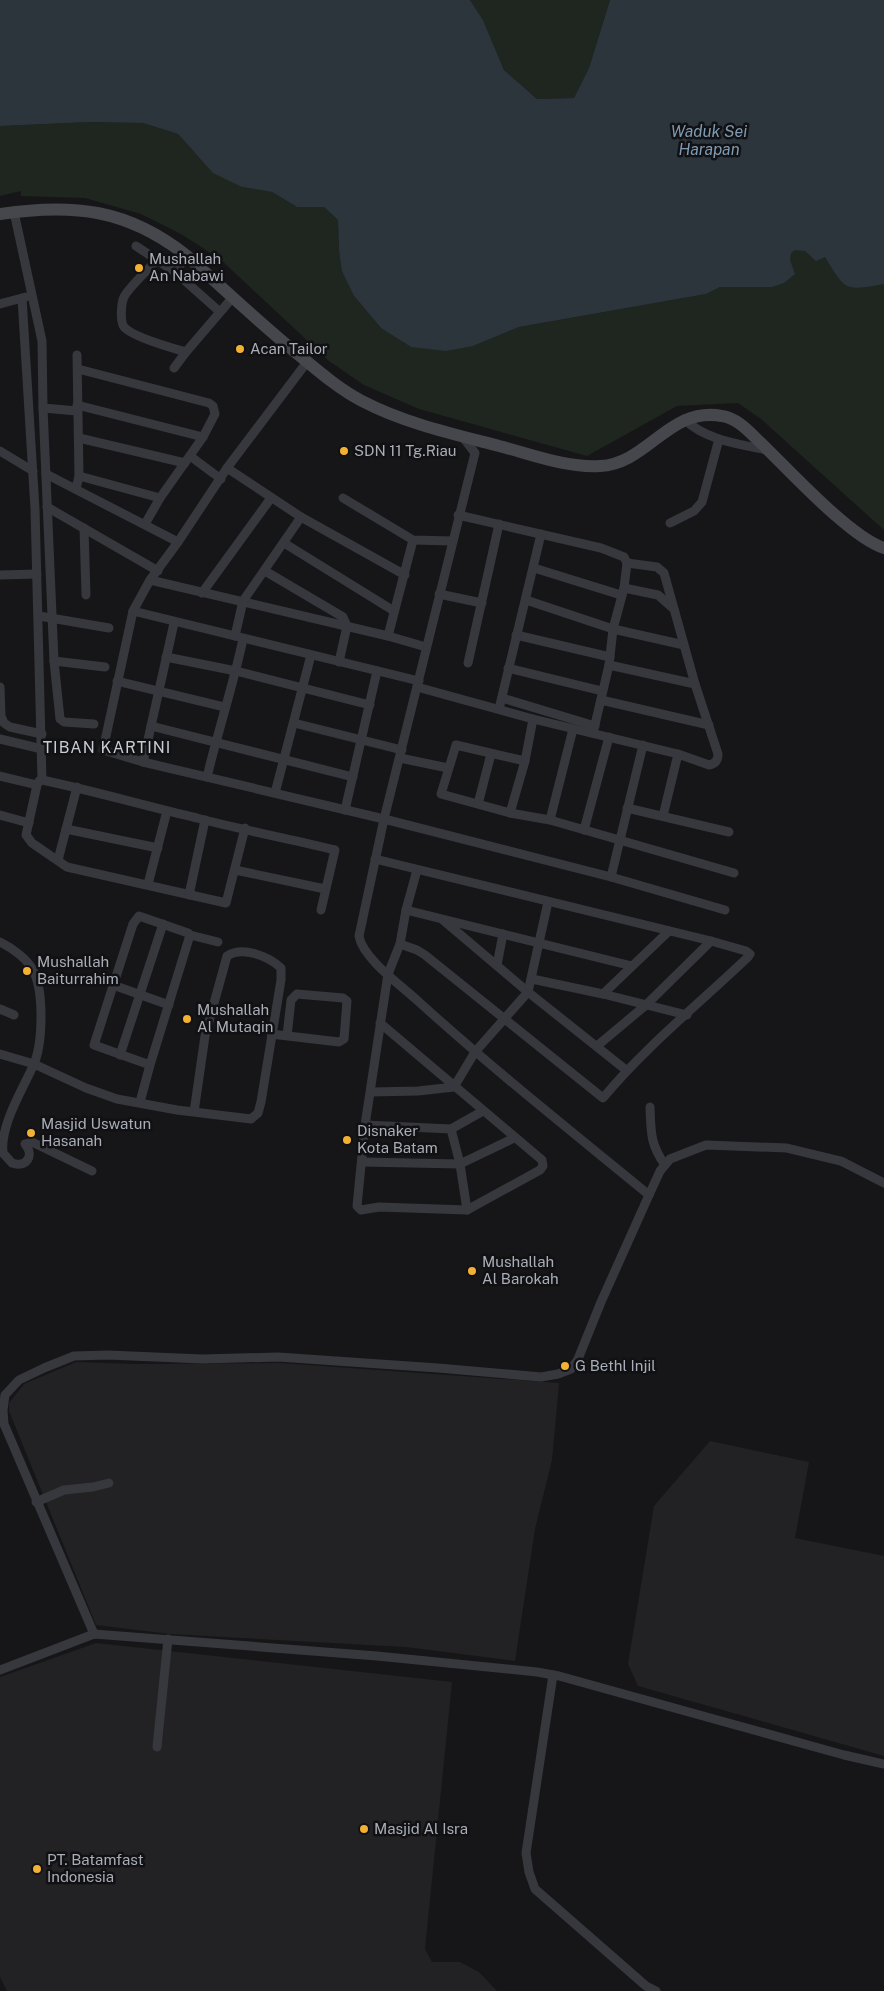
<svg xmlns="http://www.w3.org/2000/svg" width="884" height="1991" viewBox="0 0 884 1991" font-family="'Public Sans',sans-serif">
<rect width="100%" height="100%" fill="#161618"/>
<g fill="#222225">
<polygon points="76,1362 133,1364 280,1363 559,1383 552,1460 535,1529 515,1661 406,1647 170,1634 96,1625 9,1411 9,1403 24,1384"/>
<polygon points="710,1441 809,1462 795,1538 884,1556 884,1756 638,1686 628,1664 654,1506"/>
<polygon points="96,1643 452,1682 425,1949 432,1962 460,1962 479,1972 497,1991 7,1991 0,1977 0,1677"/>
</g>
<g fill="#1e261f">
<polygon points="470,0 610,0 589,68 574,98 537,99 504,70 483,20"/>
<polygon points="90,122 143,123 178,134 194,152 242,187 272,192 297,207 324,207 338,220 339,250 354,296 380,327 411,347 473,346 519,327 706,294 720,287 760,287 766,238 884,258 884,530 761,419 738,403 677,406 587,456 419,409 364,385 329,361 220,259 181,234 141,214 85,198 21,196 21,191 0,196 0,126"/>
</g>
<path fill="#2c353c" d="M0 0H470L483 20 504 70 537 99 574 98 589 68 610 0H884V284C844 291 846 291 825 257L816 261 805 251 795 250 791 253 790 260 795 274 784 283 772 287H720L706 294 519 327 473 346 446 351 411 347 381 328 354 296 342 271 339 250 338 220 324 207H297L272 192 242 187 213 173 178 134 143 123 90 122 0 126Z"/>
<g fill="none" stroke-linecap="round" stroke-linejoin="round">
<g stroke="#37383d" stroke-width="9">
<polyline points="14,212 42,341 43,408 54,661 60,719 64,722 94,724"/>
<polyline points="136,246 175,272 187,256"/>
<path d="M158 259C150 268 129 287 124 297 121 303 120 322 124 327 132 337 172 348 186 352"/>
<polyline points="175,272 220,312"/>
<polyline points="22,298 35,509 42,780"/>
<polyline points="0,304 26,297"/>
<polyline points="307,362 227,468 178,542 150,580 133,611 103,750 143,762 384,819 611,877 643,745"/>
<polyline points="174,368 186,352 233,297"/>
<polyline points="78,369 209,403 213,406 215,414 203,437"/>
<polyline points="77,405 203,437 160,498 145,524"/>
<polyline points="43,408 77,411"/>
<path d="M684 419C705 440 739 444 767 450"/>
<path d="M462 436 475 453 384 819 359 936C363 959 402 986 419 1002 493 1069 571 1131 649 1195"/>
<polyline points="79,438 185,463"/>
<polyline points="0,451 33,471"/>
<polyline points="190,456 221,479"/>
<polyline points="227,468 301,517 405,575"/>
<polyline points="46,474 178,542"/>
<polyline points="79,476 160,498"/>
<polyline points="76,489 79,476 77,355"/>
<polyline points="343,498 413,540 452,541"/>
<polyline points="47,507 158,571"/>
<polyline points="458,515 601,548 624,557 627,563 624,588 613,629 609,665 593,733"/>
<polyline points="670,523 694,511 702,502 719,439"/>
<polyline points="84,528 86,595"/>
<polyline points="284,543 394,611"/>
<polyline points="534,568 621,595"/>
<polyline points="265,571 343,617 347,626 339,662"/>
<polyline points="0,575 37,574"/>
<polyline points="150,580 388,636 426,647"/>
<polyline points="624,588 658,595 674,609"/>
<polyline points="202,593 271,498"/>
<polyline points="439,594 482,603"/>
<polyline points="526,600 613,629 684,645"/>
<polyline points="133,611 419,681"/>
<polyline points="39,616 109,628"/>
<polyline points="516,635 610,657"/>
<polyline points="235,636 243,601 301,517"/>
<polyline points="388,636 413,540"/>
<polyline points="166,657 236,671 370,705"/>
<polyline points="54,661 105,667"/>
<polyline points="468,663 499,524"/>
<polyline points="609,665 695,684"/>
<polyline points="508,668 602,691"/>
<polyline points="117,681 225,707"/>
<polyline points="0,687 1,716 4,723 10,727 42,734"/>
<path d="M417 687 533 719 678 754 709 765C715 764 718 760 718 754L695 684 664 573 657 567 627 563"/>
<polyline points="502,698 595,726"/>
<polyline points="601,700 709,725"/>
<polyline points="499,709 541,534"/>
<polyline points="294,723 402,750"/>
<polyline points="151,726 353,777"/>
<polyline points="0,739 42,749"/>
<polyline points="400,758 448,768"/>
<polyline points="525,761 456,745 441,794 510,813 550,820 734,873"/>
<polyline points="143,762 174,623"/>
<polyline points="0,776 37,785"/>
<path d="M207 777C218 731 233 686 243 639"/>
<polyline points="275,793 311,655"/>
<polyline points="478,804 491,754"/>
<polyline points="627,808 729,832"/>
<polyline points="345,810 377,671"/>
<polyline points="510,813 525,761 533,719"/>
<polyline points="0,815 29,823"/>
<polyline points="663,816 678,754"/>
<polyline points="550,820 573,729"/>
<path d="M245 828 226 903 67 867 32 843 26 835 37 785 39 781 42 780C94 791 146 806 197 818 243 830 289 839 335 850L321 910"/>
<polyline points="66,829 158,848"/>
<polyline points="584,830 609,737"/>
<path d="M375 859 711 941 746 951 750 954 748 957C700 1003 645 1047 603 1098L425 955 417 950 400 944"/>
<polyline points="58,860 77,787"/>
<polyline points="235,870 325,889"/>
<polyline points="611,877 725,910"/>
<polyline points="148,884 167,811"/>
<polyline points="189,895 205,820"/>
<polyline points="406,910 632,966"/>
<polyline points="443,920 528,992 626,1070"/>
<polyline points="190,935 218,942"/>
<path d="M0 942C12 948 28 959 34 972 44 994 43 1045 33 1066 22 1091 0 1125 3 1153L12 1163C26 1168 35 1156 25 1144L32 1142 92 1171"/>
<polyline points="497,965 503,934"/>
<polyline points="532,979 603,994 687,1015"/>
<polyline points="113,985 169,1005"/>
<polyline points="603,994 669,931"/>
<polyline points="0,1009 14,1015"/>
<polyline points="380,1023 542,1160 543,1166 540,1170 467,1210 379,1207 361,1210 357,1206 365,1125 388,974 400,944 406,910 417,870"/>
<polyline points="271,1034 339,1042 344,1039 347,1001 343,998 297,994 291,1000 287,1036"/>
<polyline points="597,1046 646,1005 711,941"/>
<path d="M0 1054 34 1064 86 1088 117 1099 177 1110 251 1119 258 1113 261 1102 281 980V968C268 956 243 946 227 956L205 1036 194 1112"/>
<polyline points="120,1055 163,924"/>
<polyline points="371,1092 418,1091 454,1087 475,1052 528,992 548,902"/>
<polyline points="140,1102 150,1065 190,935 188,933 139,916 133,924 94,1045 150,1065"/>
<path d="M650 1107C651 1132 650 1144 665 1165"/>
<polyline points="365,1125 451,1129 460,1164 467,1210"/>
<polyline points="451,1129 483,1111"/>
<polyline points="362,1162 460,1164 514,1138"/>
<polyline points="36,1502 64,1490 93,1487 109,1483"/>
<polyline points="94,1634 4,1424 3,1410 5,1395 19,1380 44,1368 74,1356 108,1355 202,1359 278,1357 438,1368 541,1377 558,1374 571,1369 578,1359 601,1302 649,1195 660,1171 670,1159 706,1145 787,1148 841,1161 884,1183"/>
<polyline points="0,1670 94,1634 377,1656 537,1672 559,1676 844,1755 884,1764"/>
<polyline points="553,1675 526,1853 529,1872 535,1889 646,1986 656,1991"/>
<polyline points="157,1747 168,1639"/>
</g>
<path stroke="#45474d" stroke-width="12" d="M0 214C73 203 128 209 187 256 226 291 264 327 305 360 323 375 341 390 362 401 404 423 453 434 499 446 531 454 566 468 600 466 648 464 669 406 722 416 738 418 751 434 762 444 789 470 851 538 884 548"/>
</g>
<g fill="#f2b134" stroke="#111113" stroke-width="2">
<circle cx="139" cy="268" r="5"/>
<circle cx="240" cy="349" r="5"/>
<circle cx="344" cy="451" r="5"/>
<circle cx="27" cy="971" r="5"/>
<circle cx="187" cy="1019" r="5"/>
<circle cx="31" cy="1133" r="5"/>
<circle cx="347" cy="1140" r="5"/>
<circle cx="472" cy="1271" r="5"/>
<circle cx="565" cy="1366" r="5"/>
<circle cx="364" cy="1829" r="5"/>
<circle cx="37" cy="1869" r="5"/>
</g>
<g text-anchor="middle" stroke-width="5" stroke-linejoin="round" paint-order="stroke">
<g font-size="15" fill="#a8adb8" stroke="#111113" text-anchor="start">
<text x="149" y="264">Mushallah<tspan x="149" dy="17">An Nabawi</tspan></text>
<text x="250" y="354">Acan Tailor</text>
<text x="354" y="456">SDN 11 Tg.Riau</text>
<text x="37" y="967">Mushallah<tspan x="37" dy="17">Baiturrahim</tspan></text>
<text x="197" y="1015">Mushallah<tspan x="197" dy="17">Al Mutaqin</tspan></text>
<text x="41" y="1129">Masjid Uswatun<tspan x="41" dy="17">Hasanah</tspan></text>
<text x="357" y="1136">Disnaker<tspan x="357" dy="17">Kota Batam</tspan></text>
<text x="482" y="1267">Mushallah<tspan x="482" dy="17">Al Barokah</tspan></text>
<text x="575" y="1371">G Bethl Injil</text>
<text x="374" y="1834">Masjid Al Isra</text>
<text x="47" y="1865">PT. Batamfast<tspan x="47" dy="17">Indonesia</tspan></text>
</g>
<g font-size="16" font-style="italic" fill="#7f9bb3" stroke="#111113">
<text x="709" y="137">Waduk Sei<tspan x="709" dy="18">Harapan</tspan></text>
</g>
<g font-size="16" letter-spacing="1" fill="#c9ccd4" stroke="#111113">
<text x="107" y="753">TIBAN KARTINI</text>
</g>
</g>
</svg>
